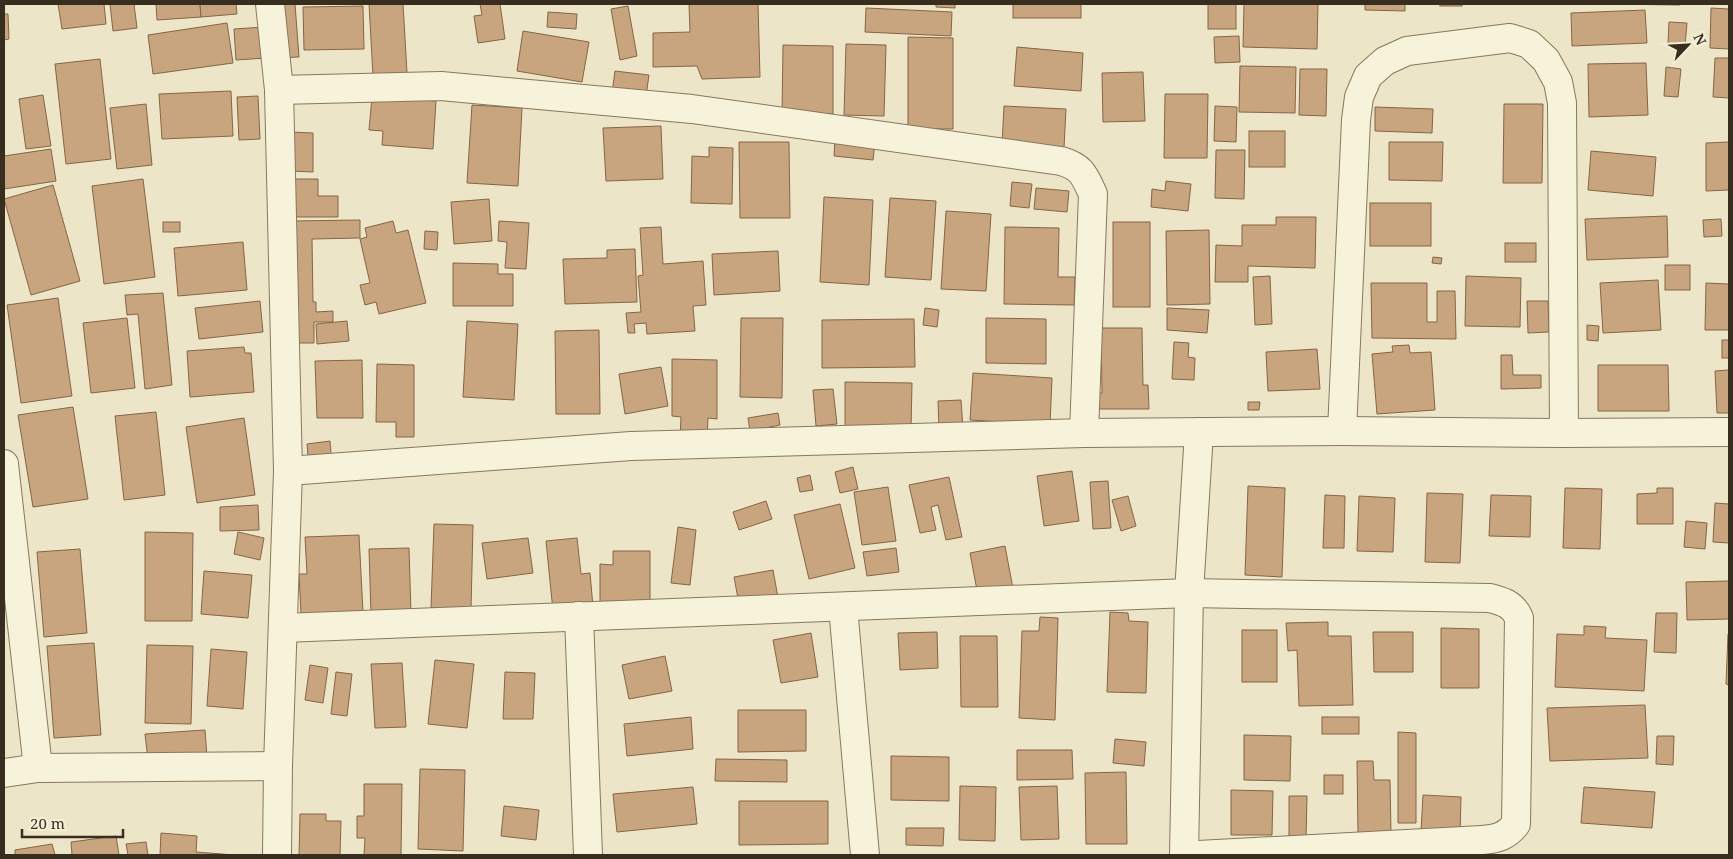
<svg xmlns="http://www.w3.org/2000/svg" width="1733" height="859" viewBox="0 0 1733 859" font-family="'Noto Serif',serif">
<rect width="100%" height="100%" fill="#ece5c7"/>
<g fill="#c9a57f" stroke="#856544">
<polygon points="58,4 104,4 106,24 62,29"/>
<polygon points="110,4 134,4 137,28 113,31"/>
<polygon points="156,4 200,4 201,17 157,20"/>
<polygon points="200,4 236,4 237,14 201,17"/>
<polygon points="274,4 295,4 299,57 278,58"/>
<polygon points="369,4 403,4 407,73 373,76"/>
<polygon points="480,4 500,4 505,39 478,43 474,16 482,15"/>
<polygon points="689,4 758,4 760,77 702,79 697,66 653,67 653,33 690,32"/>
<polygon points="936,4 955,4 955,8 936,7"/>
<rect x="1013" y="4" width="68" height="14"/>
<rect x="1208" y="4" width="28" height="25"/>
<polygon points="1244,4 1318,4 1317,49 1243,47"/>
<polygon points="1365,4 1405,4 1405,11 1365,10"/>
<rect x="1440" y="4" width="22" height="2"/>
<polygon points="1607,4 1680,4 1680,5"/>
<polygon points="363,6 364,49 304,50 303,7"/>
<polygon points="628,6 637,56 620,60 611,9"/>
<polygon points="866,8 952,12 951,36 865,32"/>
<polygon points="1711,8 1729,9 1729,49 1710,48"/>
<polygon points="1645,10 1647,43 1572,46 1571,13"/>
<polygon points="548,12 577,14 576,29 547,27"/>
<polygon points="4,14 8,14 9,39 4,40"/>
<polygon points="1669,22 1687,23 1685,46 1668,44"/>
<polygon points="227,23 233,63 153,74 148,35"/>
<polygon points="264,27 266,58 236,60 234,29"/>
<polygon points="523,31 589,42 582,82 517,71"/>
<polygon points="1239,36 1240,62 1215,63 1214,37"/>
<polygon points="908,37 953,38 953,129 908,129"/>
<polygon points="846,44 886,45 884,116 844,115"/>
<polygon points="783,45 833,46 833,114 782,114"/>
<polygon points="1017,47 1083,53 1081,91 1014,86"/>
<polygon points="1715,58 1729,58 1729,98 1713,97"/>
<polygon points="100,59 111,159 66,164 55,64"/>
<polygon points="1646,63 1648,115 1589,117 1588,64"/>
<polygon points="1240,66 1296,67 1295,113 1239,112"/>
<polygon points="1666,67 1681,69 1678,97 1664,96"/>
<polygon points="1300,69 1327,69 1326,116 1299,115"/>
<polygon points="615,71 649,75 646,96 612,93"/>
<polygon points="1143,72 1145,121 1103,122 1102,73"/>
<polygon points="231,91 233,136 162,139 159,94"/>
<polygon points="1165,94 1208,94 1207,158 1164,158"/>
<polygon points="43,95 51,146 26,149 19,99"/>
<polygon points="258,96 260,139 239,140 237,97"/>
<polygon points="372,97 436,101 433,149 382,145 383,131 369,130"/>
<polygon points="146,104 152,165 117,169 110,108"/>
<polygon points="1504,104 1543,104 1542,183 1503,183"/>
<polygon points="472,105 522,108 518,186 467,183"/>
<polygon points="1004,106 1066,109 1064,148 1002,145"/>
<polygon points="1215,106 1237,107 1236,142 1214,141"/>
<polygon points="1375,107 1433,109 1432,133 1375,131"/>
<polygon points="661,126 663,179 606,181 603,128"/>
<rect x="1249" y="131" width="36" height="36"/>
<polygon points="290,132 313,133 313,172 290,171"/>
<polygon points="835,139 875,143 873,160 834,156"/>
<polygon points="739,142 789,142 790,218 740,218"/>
<polygon points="1389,142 1443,142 1442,181 1389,180"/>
<polygon points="1729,142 1729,190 1706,191 1706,143"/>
<polygon points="709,147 733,148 732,204 691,203 692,156 709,157"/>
<polygon points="51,149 56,181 4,189 4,156"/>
<polygon points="1216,150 1245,150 1244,199 1215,198"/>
<polygon points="1591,151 1656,157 1653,196 1588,190"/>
<polygon points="143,179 155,277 104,284 92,186"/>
<polygon points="291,179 318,179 318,196 338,196 338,217 291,217"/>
<polygon points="1166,181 1191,184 1188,211 1151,207 1152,189 1165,191"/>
<polygon points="1012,182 1032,184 1029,208 1010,206"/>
<polygon points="53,185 80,281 31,295 4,199"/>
<polygon points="1036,188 1069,191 1067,212 1034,209"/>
<polygon points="824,197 873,200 869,285 820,282"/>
<polygon points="890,198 936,201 931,280 885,277"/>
<polygon points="489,199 492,241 454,244 451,202"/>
<rect x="1370" y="203" width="61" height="43"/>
<polygon points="946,211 991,214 986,291 941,289"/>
<polygon points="1667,216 1668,257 1587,260 1585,219"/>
<polygon points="1276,217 1316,217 1315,268 1248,266 1248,282 1215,282 1216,245 1242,246 1242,225 1276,225"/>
<polygon points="1721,219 1722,236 1704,237 1703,220"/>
<polygon points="360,220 360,238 312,239 313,302 316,302 316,312 333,311 333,322 314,322 314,343 293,343 291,221"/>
<polygon points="393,221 396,233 408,230 426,303 379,314 376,302 365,305 360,285 370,283 360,239 367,237 365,228"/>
<polygon points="499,221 529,223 526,269 505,268 507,242 498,241"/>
<rect x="163" y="222" width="17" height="10"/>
<rect x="1113" y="222" width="37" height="85"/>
<polygon points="661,227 663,264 703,261 706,305 693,306 695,331 647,334 646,323 634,324 635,333 628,333 626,313 641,312 638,276 643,275 640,228"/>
<polygon points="1005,227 1059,228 1058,277 1075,277 1074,305 1004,304"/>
<polygon points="1209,230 1210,304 1167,305 1166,231"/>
<polygon points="425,231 438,232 437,250 424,249"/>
<polygon points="243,242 247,290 178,296 174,248"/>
<rect x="1505" y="243" width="31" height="19"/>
<polygon points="635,249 637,302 565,304 563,259 607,258 607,250"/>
<polygon points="778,251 780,291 714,295 712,254"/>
<polygon points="1433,257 1442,258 1441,264 1432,263"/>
<polygon points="453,263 498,264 498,274 513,274 513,306 453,306"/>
<rect x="1665" y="265" width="25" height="25"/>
<polygon points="1270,276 1272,324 1255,325 1253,277"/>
<polygon points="1466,276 1521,278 1520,327 1465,326"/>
<polygon points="1658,280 1661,330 1603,333 1600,283"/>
<polygon points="1371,283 1427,283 1427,322 1437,322 1437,291 1455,291 1456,339 1372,338"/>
<polygon points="1706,283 1729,284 1729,330 1705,330"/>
<polygon points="163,293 172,385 145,389 138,314 127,315 125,295"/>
<polygon points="58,298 72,396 21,403 7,305"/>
<polygon points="260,301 263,332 199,339 195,308"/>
<polygon points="1527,301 1548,301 1549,332 1528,333"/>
<polygon points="925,308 939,310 937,327 923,325"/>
<polygon points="1167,308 1209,310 1207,333 1167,330"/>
<polygon points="127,318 135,388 91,393 83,323"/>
<polygon points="741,318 783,318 782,398 740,397"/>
<polygon points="986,318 1046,319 1046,364 986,363"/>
<polygon points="914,319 915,367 822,368 822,320"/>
<polygon points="347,321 349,341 317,344 316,324"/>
<polygon points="467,321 518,324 514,400 463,397"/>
<polygon points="1587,325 1599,326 1598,341 1587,340"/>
<polygon points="1101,328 1142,328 1143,385 1148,385 1149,409 1094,409 1094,393 1102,393"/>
<polygon points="599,330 600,414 556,414 555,331"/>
<rect x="1722" y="340" width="7" height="18"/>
<polygon points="1174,342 1189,343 1188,357 1195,358 1194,380 1172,379"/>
<polygon points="1409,345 1410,353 1431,352 1435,410 1377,414 1372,354 1393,352 1392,346"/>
<polygon points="244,347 245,353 251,353 254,392 190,397 187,351"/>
<polygon points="1317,349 1320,389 1268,391 1266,352"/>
<polygon points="1501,355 1512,355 1513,375 1541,375 1541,388 1501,389"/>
<polygon points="672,359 717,360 717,419 708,418 707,439 680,439 681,417 672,416"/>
<polygon points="362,360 363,418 317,418 315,361"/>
<polygon points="377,364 414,365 414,437 396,437 396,422 376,422"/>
<polygon points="1598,365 1668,365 1669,411 1598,411"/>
<polygon points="661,367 668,406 625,414 619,374"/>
<polygon points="1729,370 1729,413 1717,413 1715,371"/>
<polygon points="973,373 1052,378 1050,425 970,420"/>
<polygon points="845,382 912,383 911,429 845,428"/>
<polygon points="833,389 837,424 816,426 813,390"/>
<polygon points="961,400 963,429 939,430 938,401"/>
<polygon points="1248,402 1260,402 1259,410 1248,410"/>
<polygon points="73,407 88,499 33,507 18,415"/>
<polygon points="156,412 165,495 124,500 115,416"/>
<polygon points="778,413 780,425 750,431 748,418"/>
<polygon points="244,418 255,495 197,503 186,427"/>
<polygon points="330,441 332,465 309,467 307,444"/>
<polygon points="853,467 858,489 840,493 835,472"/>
<polygon points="1072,471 1079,521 1044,526 1037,476"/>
<polygon points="810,475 813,490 800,492 797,478"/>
<polygon points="949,477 962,537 946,540 938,505 931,507 936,530 920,533 909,485"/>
<polygon points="1108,481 1111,528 1093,529 1090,482"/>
<polygon points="1248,486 1285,488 1282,577 1245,575"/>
<polygon points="888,487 896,541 862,545 854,492"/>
<polygon points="1565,488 1602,489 1600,549 1563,548"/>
<polygon points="1657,488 1673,488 1673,524 1637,524 1637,494 1657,493"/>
<polygon points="1427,493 1463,494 1460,563 1425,562"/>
<polygon points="1325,495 1345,496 1344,548 1323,548"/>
<polygon points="1491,495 1531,496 1530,537 1489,536"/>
<polygon points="1128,496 1136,526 1121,531 1112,500"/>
<polygon points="1359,496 1395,498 1393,552 1357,551"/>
<polygon points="766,501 772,519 739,530 733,512"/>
<polygon points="1715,503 1729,504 1729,543 1713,542"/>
<polygon points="840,504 855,568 809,579 794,515"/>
<polygon points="258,505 259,530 220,531 220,507"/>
<polygon points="1686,521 1707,523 1705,549 1684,547"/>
<polygon points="434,524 473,525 471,609 431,608"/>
<polygon points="678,527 696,530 690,585 671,583"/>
<polygon points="145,532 193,533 192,621 145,621"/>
<polygon points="238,532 264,538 260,560 234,554"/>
<polygon points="359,535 363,612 301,614 299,574 307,574 305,537"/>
<polygon points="528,538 533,573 487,579 482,543"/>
<polygon points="577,538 581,574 590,573 593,607 553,611 546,541"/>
<polygon points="1005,546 1014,594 979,601 970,553"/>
<polygon points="409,548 411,615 371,615 369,549"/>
<polygon points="896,548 899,572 867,576 863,552"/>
<polygon points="80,549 87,633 44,637 37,552"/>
<polygon points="613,551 650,551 650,610 600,611 600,564 613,565"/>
<polygon points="773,570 779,603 740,609 734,577"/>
<polygon points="204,571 252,575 248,618 201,614"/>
<polygon points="1729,581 1729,619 1687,620 1686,582"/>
<polygon points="1110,612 1128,613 1129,621 1148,622 1146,693 1107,692"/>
<polygon points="1656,613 1677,613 1676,653 1654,652"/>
<polygon points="1040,617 1058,618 1055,720 1019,718 1022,631 1039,631"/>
<polygon points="1328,622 1328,636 1351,636 1353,705 1299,706 1297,650 1288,651 1286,623"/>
<polygon points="1584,626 1606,627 1605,638 1647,640 1644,691 1555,687 1557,634 1584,635"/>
<polygon points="1441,628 1479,629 1479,688 1441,688"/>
<rect x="1242" y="630" width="35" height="52"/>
<polygon points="937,632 938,668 900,670 898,633"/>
<polygon points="1373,632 1413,632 1413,672 1374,672"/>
<polygon points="811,633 818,677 781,683 773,640"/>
<polygon points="1728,634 1729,634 1729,685 1726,684"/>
<polygon points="960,636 997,636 998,707 961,707"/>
<polygon points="94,643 101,735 54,738 47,646"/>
<polygon points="147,645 193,646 191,724 145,723"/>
<polygon points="211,649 247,652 243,709 207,706"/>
<polygon points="665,656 672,691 629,699 622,665"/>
<polygon points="435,660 474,664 467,728 428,724"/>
<polygon points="402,663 406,727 375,728 371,664"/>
<polygon points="310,665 328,668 323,703 305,700"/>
<polygon points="336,672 352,674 347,716 331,714"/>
<polygon points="505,672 535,673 533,719 503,719"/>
<polygon points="1645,705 1648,758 1550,761 1547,708"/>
<polygon points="738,710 806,710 806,751 738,752"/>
<polygon points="691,717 693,749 627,756 624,724"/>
<rect x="1322" y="717" width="37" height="17"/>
<polygon points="205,730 207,757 148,760 145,734"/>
<polygon points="1398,732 1416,733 1416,823 1398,823"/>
<polygon points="1244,735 1291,736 1290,781 1244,780"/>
<polygon points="1657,736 1674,736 1673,765 1656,764"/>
<polygon points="1115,739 1146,742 1144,766 1113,763"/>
<polygon points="1017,750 1072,750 1073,779 1017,780"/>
<polygon points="891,756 949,757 949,801 891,800"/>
<polygon points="716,759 787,760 787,782 715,781"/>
<polygon points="1357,761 1373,761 1374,780 1390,780 1391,833 1358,833"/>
<polygon points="420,769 465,770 463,851 418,849"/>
<polygon points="1126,772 1127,844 1086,844 1085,773"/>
<rect x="1324" y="775" width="19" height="19"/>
<polygon points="364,784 402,784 401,855 364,855 365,838 357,838 357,816 364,816"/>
<polygon points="960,786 996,787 995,841 959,840"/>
<polygon points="1057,786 1059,839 1021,840 1019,787"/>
<polygon points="693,787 697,824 617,832 613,794"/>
<polygon points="1584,787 1655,792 1652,828 1581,823"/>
<polygon points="1231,790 1273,791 1272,835 1231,835"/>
<polygon points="1423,795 1461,797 1460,834 1421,832"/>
<polygon points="1289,796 1307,796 1306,839 1289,839"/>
<polygon points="739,801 828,801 828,844 739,845"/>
<polygon points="504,806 539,810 536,840 501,836"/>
<polygon points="300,814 326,814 326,821 341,821 340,855 299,855"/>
<polygon points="906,828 944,828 943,846 906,845"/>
<polygon points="161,833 197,836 196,852 235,855 160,855"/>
<polygon points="116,836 119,855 72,855 71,842"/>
<polygon points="146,842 148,855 128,855 126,844"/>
<polygon points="52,844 55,855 15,855 15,850"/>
</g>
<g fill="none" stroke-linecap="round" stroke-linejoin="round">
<g stroke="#87785d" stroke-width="30">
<g id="street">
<polyline points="270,4 279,90 288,471 278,766 277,855"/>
<path d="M279 90 441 86 692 109 1061 161C1082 167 1084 175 1093 194L1084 433"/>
<polyline points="1342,431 1356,120 1359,97 1368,76 1385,61 1407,51 1510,38 1529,44 1546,60 1558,82 1562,103 1564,433"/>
<polyline points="4,464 38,768"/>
<polyline points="288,471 631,446 1084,433 1342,431 1564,433 1729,432"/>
<polyline points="843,607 865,855"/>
<polyline points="579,616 588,855"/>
<path d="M283 628 1189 593 1490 598C1504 602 1513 604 1519 618L1516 824C1507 836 1497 839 1482 840L1198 855"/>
<polyline points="4,773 38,768 278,766"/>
<polyline points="1184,855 1189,593 1199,432"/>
</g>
</g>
<use href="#street" stroke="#f7f2da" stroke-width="28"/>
</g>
<rect width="1733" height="859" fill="none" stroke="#382e20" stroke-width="10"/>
<g transform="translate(1688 45) rotate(65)" stroke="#f4efd6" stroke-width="4" paint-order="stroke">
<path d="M0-4L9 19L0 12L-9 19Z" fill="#382e20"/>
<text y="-8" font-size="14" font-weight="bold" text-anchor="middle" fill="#382e20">N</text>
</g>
<path d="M22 829v8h101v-8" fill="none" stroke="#382e20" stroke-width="2.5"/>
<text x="30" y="829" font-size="15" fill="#382e20" stroke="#f4efd6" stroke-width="4" paint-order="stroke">20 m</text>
</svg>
